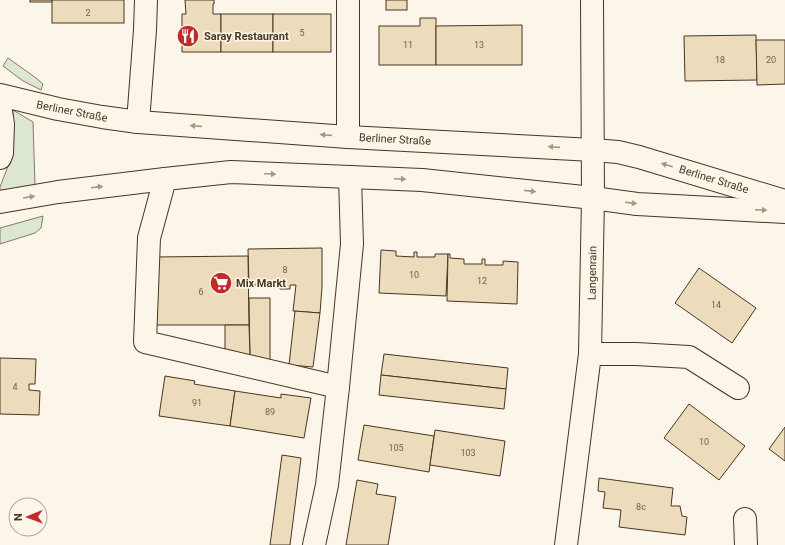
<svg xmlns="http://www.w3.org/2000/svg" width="785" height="545" viewBox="0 0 785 545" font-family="Roboto,sans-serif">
<rect width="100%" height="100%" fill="#fbf6e9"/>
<g fill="#dce7d0" stroke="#887966">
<polygon points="8,58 36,78 43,84 41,90 23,81 3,66"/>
<polygon points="13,110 33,122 35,186 0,193 0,187 13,153"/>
<polygon points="43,216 41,228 35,233 0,244 0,228"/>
</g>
<g fill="#ecdcbc" stroke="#4a3520">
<rect x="30" y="0" width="22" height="2"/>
<rect x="52" y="0" width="72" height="23"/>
<polygon points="185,0 214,0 214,4 213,4 213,14 221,14 221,52 182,52 182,14 186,14"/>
<rect x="386" y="0" width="21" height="10"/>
<rect x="221" y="14" width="52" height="38"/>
<rect x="273" y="14" width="58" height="38"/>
<polygon points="420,18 436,18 436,65 379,65 379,26 420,26"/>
<polygon points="522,25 522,65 436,65 436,26"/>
<polygon points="756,35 757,80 685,81 684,36"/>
<polygon points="756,40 785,40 785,84 757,85"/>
<polygon points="322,248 322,287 320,313 293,311 296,285 290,285 290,289 280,289 280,285 249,285 248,249"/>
<polygon points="381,250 396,251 396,256 414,257 414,252 417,252 417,257 435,257 435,254 448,254 446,296 379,293"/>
<polygon points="448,254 450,254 450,258 464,259 464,264 482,264 482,259 485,259 485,265 503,265 503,261 518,262 517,304 447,301"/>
<polygon points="248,256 249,325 155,325 153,257"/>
<polygon points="699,268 756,308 732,343 675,303"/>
<polygon points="249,298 270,298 270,360 250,360"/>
<polygon points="295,311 320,313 313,367 289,365"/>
<polygon points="225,325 249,325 250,356 225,356"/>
<polygon points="384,354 508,368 506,389 381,375"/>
<polygon points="0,358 36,359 35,384 29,384 29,390 40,391 39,415 0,414"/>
<polygon points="381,375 506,389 504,409 379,395"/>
<polygon points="165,376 195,381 194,384 235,391 230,426 159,416"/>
<polygon points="235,391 281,398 281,394 311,398 304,438 230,426"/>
<polygon points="689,404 745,446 719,480 664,438"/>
<polygon points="364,425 434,436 429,472 358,460"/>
<polygon points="785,427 785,461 769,449"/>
<polygon points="435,430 505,441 500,476 430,465"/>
<polygon points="282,455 301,458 290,545 270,545"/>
<polygon points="599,478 673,488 671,506 680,506 682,516 687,517 685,535 619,527 621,510 603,508 605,492 598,491"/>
<polygon points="357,480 378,484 376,494 396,497 388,545 346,545"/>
</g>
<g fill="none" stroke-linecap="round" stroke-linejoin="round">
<g stroke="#4a3520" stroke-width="24">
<g id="minor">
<polyline points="348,0 348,137"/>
<polyline points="0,95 58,109 102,117 138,122 348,137 593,150 618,152 639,157 785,201"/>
<polyline points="0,105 3,124 2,153 0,158"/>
<polyline points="138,122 145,30 146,0"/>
<polyline points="165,179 149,238 145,342 338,387"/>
<polyline points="0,202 58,192 165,179 231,172 422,180 593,198 637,204 785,212"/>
<polyline points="590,354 636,354 689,357 738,388"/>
<polyline points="745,519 746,545"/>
<polyline points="314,545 327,485 338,387 352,244 350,177"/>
<polyline points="566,545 590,354 593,198 592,0"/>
</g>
</g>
<use href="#minor" stroke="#fbf6e9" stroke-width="22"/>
</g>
<defs><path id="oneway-solid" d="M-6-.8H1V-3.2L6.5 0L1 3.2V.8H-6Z"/></defs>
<g fill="#a29684">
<use href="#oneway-solid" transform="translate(196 126) rotate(-176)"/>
<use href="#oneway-solid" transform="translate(326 135) rotate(-176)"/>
<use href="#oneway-solid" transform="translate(554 147) rotate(-176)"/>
<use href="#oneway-solid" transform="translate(667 165) rotate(-163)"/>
<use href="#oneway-solid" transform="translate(270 174) rotate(2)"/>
<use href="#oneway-solid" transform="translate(400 179) rotate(2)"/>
<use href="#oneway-solid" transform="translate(97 187) rotate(-7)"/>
<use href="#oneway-solid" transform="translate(530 191) rotate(6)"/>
<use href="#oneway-solid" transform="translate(29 197) rotate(-9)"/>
<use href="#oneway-solid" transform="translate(631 203) rotate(7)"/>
<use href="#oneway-solid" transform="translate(761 210) rotate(3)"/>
</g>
<defs>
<g id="restaurant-disc" transform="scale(1.15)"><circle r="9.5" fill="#c62828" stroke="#fbf6e9"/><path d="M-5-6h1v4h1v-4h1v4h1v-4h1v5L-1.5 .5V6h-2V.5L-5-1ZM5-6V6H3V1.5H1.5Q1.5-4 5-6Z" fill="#fff"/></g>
<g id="supermarket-disc" transform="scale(1.15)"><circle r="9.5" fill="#c62828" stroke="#fbf6e9"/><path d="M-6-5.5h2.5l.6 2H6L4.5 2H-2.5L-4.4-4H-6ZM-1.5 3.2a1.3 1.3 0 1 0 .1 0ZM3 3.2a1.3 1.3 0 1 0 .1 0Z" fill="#fff"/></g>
</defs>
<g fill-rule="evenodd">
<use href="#restaurant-disc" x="188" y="36"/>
<use href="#supermarket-disc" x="221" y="283"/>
</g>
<g text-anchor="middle" stroke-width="3" stroke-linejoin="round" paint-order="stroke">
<g font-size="9" fill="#725f47">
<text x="88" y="16">2</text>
<text x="302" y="36">5</text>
<text x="408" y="48">11</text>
<text x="479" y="48">13</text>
<text x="720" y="63">18</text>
<text x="771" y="63">20</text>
<text x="285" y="273">8</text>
<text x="414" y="278">10</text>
<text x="482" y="284">12</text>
<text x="201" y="295">6</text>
<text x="716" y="308">14</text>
<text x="15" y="390">4</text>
<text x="197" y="406">91</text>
<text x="270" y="415">89</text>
<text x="704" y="445">10</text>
<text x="396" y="451">105</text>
<text x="468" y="456">103</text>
<text x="641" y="510">8c</text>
</g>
<g font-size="11" font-weight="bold" fill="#4a3520" stroke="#fbf6e9" text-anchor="start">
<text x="204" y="40">Saray Restaurant</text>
<text x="236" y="287">Mix Markt</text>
</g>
<g font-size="11" fill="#4a3520" stroke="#fbf6e9">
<text transform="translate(72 111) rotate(11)" y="4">Berliner Straße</text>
<text transform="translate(395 139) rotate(3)" y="4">Berliner Straße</text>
<text transform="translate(714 179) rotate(17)" y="4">Berliner Straße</text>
<text transform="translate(592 273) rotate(-89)" y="4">Langenrain</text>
</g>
</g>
<g transform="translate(28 517) rotate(269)"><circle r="19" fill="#fbf6e9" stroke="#b4a999"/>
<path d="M0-3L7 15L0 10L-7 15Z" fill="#c62828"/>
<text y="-6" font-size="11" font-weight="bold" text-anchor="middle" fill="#4a3520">N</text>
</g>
</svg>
